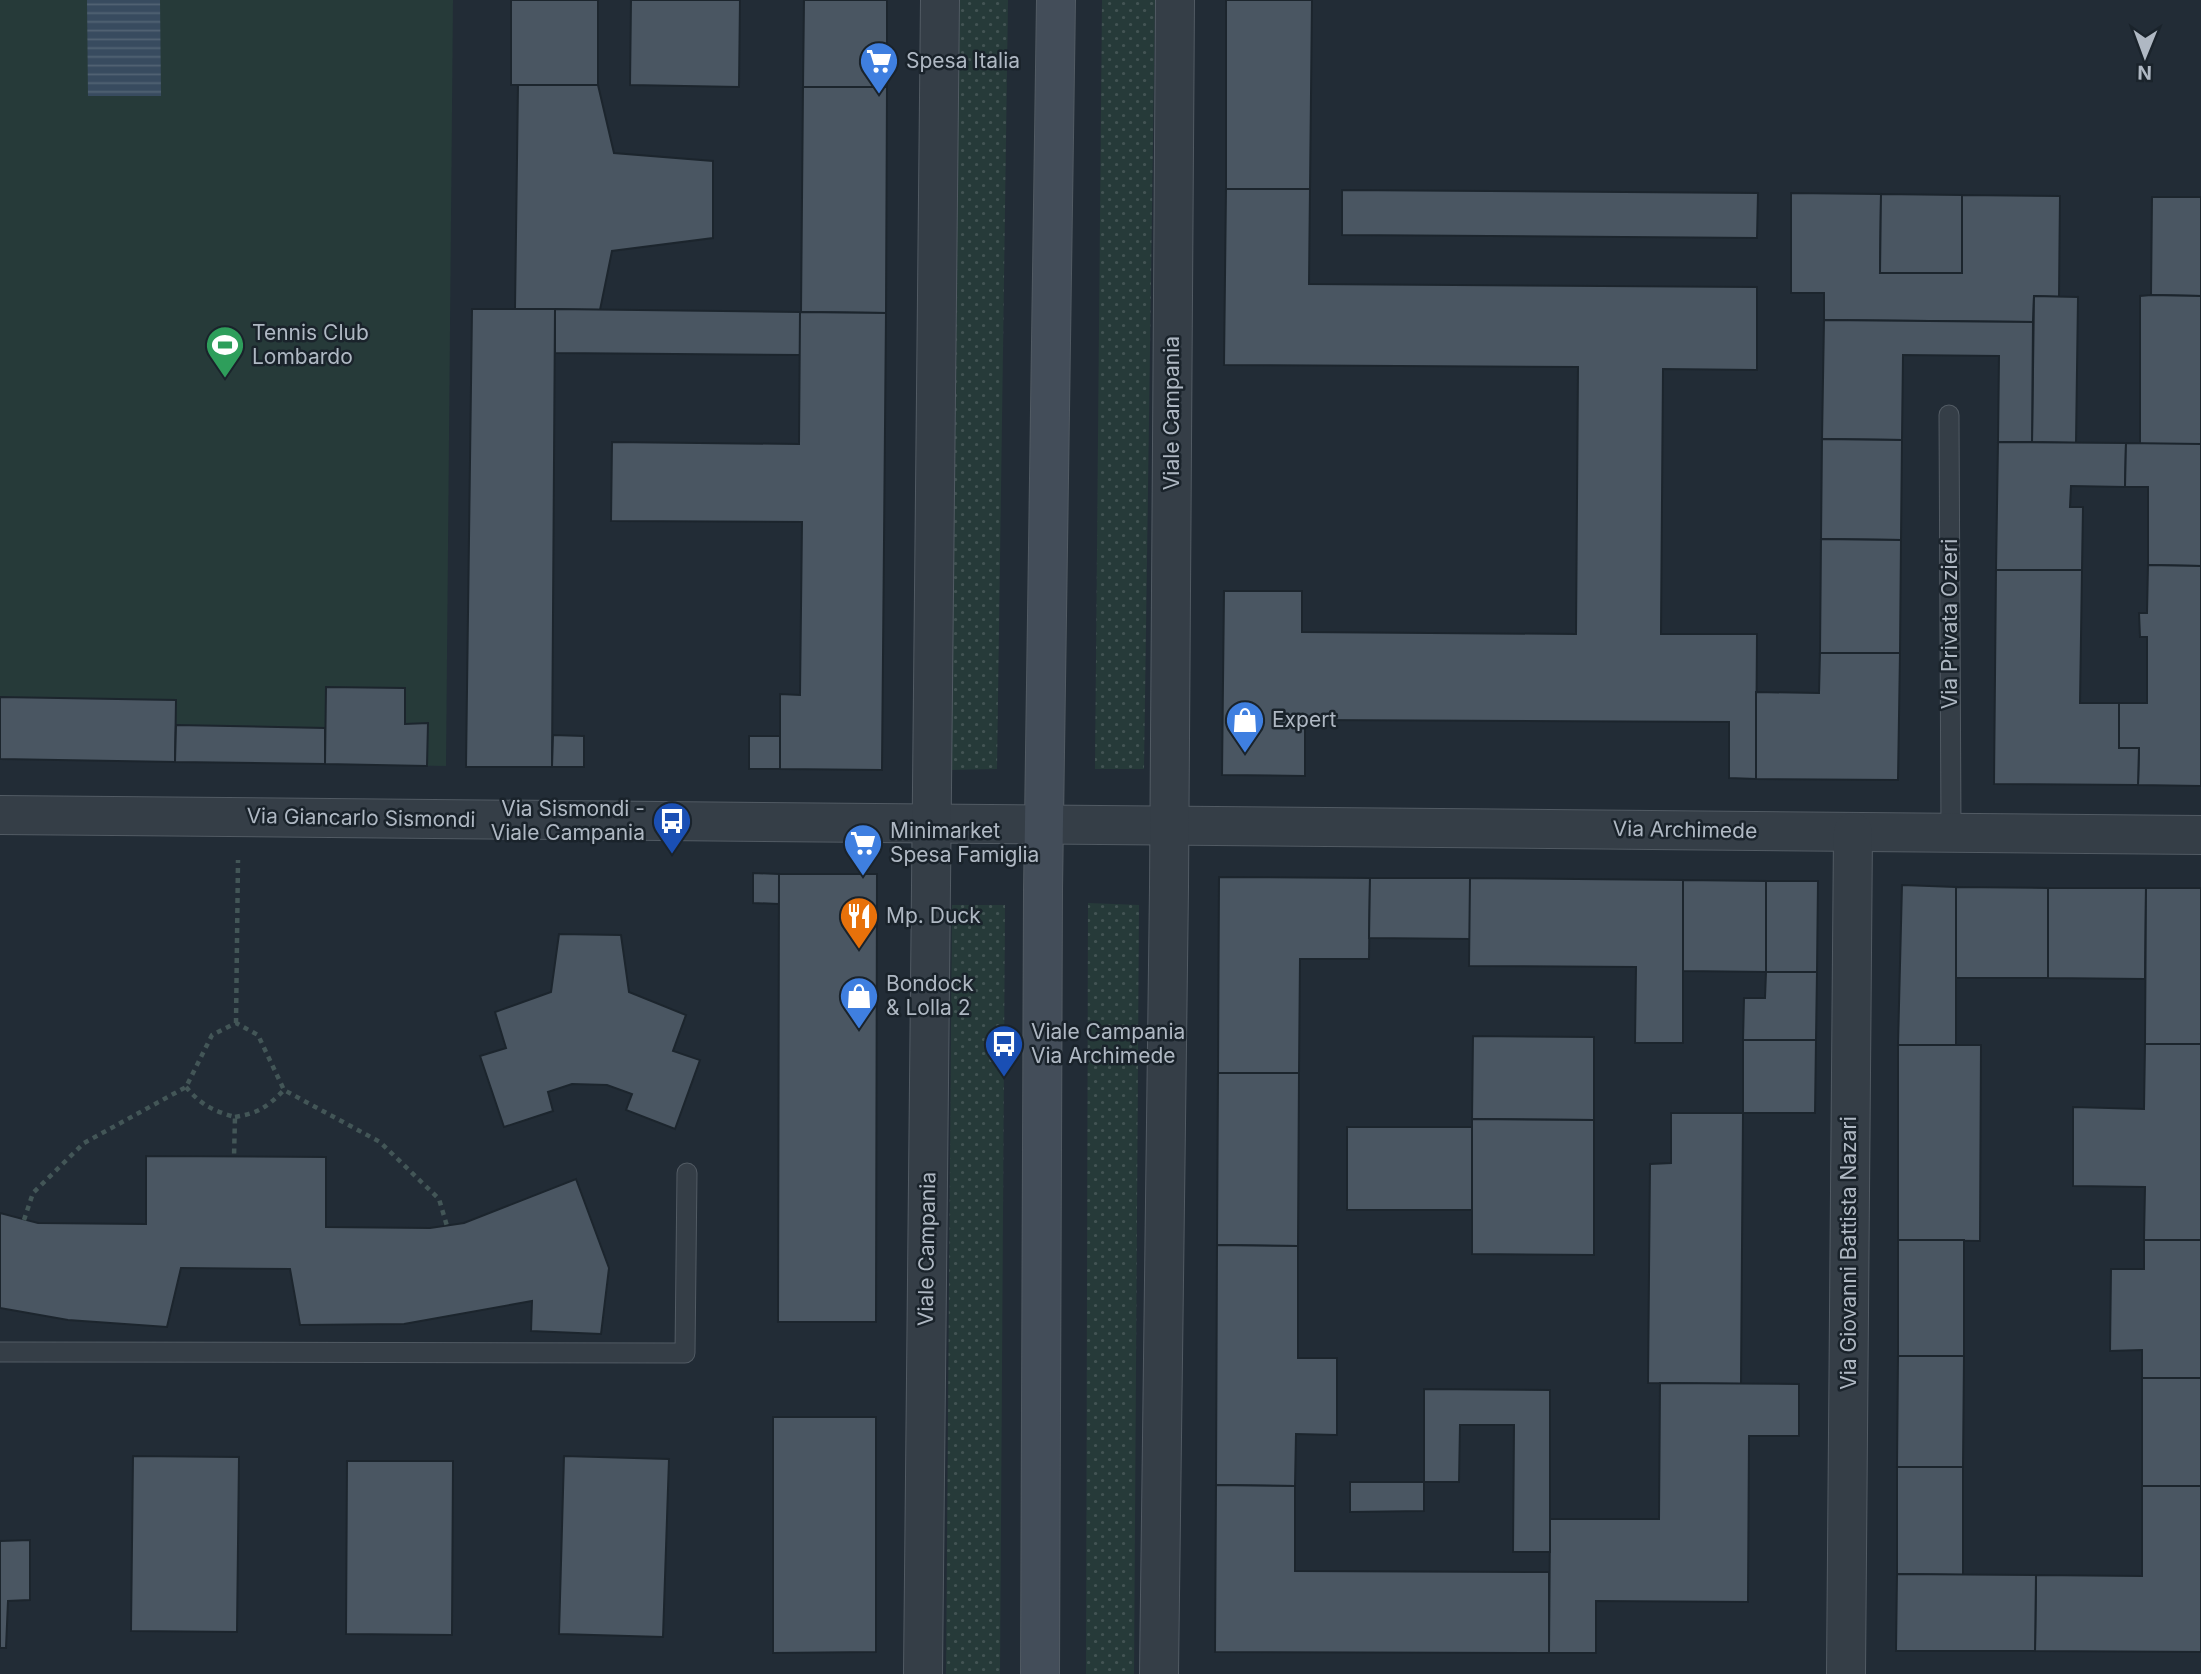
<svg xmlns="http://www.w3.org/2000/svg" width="2201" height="1674" viewBox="0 0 2201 1674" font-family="Inter,sans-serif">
<defs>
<pattern id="garden-dots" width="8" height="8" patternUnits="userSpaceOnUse" patternTransform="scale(1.75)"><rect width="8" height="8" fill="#263a39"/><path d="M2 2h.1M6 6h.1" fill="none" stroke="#435454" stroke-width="1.8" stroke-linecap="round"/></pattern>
<pattern id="water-rules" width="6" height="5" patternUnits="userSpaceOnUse" patternTransform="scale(1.75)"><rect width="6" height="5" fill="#384b5f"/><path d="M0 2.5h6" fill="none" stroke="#526374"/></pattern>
</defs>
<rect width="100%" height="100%" fill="#222c36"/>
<polygon fill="#263a39" points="0,0 453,0 446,766 0,759"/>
<g fill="url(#garden-dots)">
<polygon points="956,0 1008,0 997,769 948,770"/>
<polygon points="1102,0 1155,0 1144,769 1095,769"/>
<polygon points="1088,903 1139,905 1134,1674 1086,1674"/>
<polygon points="952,905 1005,905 1000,1674 946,1674"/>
</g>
<polygon fill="url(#water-rules)" points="87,0 160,0 161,96 88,96"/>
<g fill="#4a5662" stroke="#1c252d" stroke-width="2">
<rect x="511" y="0" width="87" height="85"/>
<polygon points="631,0 740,0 739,87 630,85"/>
<polygon points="804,0 887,0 887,87 803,87"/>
<polygon points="1226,0 1312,0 1310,189 1226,189"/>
<polygon points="518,85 598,85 614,153 713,161 713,238 612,251 600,310 515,309"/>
<polygon points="803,87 887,87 886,313 801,312"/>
<polygon points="1226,189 1310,189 1309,284 1757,287 1757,370 1663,369 1661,634 1757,634 1756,779 1729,778 1729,722 1305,720 1305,776 1222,775 1224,591 1302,591 1302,632 1576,634 1578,367 1224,365"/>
<polygon points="1342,190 1758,193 1757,238 1342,235"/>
<polygon points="1791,193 1881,194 1880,273 1962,273 1962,195 2060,196 2059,297 2034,296 2033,322 1824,320 1824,293 1791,293"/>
<polygon points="1881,194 1962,195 1962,273 1880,273"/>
<polygon points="2152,197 2201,197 2201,296 2151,295"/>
<polygon points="2151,295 2201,296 2201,444 2140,444 2140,296"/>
<polygon points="2034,296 2078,297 2076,443 2032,442"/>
<polygon points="472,309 555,309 552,767 466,767"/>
<polygon points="555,309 800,312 800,355 555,353"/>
<polygon points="800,312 886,313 882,770 780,769 780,694 800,695 802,522 611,521 612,442 799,444"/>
<polygon points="1824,320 2033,322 2032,442 1998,442 1999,356 1903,355 1902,440 1822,439"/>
<polygon points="1822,439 1902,440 1901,540 1821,539"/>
<polygon points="1998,442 2126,443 2125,487 2071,486 2070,507 2083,507 2082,570 1996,570"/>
<polygon points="2126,443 2201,444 2201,566 2148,565 2148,487 2125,487"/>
<polygon points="1821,539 1901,540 1900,653 1820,653"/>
<polygon points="2148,565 2201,566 2201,786 2138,785 2139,748 2119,748 2119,703 2147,703 2147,637 2140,637 2139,613 2147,613"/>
<polygon points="1996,570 2082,570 2080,703 2119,703 2119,748 2139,748 2138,785 1994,784"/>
<polygon points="1820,653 1900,653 1898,780 1756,779 1756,692 1819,693"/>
<polygon points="326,687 405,688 405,724 428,723 427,766 325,764"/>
<polygon points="0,697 176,700 175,762 0,759"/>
<polygon points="176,725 325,728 325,764 175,762"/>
<polygon points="553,735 584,736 584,767 552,767"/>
<rect x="749" y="736" width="31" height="33"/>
<polygon points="753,873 779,874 779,904 753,903"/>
<polygon points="779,874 877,874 876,1322 778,1322"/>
<polygon points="1219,877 1370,878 1369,959 1300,959 1299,1073 1218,1073"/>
<polygon points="1370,878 1470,878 1470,939 1369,938"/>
<polygon points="1470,878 1683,880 1683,1043 1635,1043 1636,967 1469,966"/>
<polygon points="1683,880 1766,881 1766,972 1683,971"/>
<polygon points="1766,881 1818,881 1817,972 1766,972"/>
<polygon points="1902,885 1956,887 1956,1045 1898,1045"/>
<polygon points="1956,887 2048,888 2048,978 1956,978"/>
<polygon points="2048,888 2146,888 2145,979 2048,978"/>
<polygon points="2146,888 2201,888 2201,1044 2145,1044"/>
<polygon points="559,934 621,935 629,992 686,1015 673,1051 700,1060 675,1129 626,1110 632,1094 607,1085 572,1084 548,1092 553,1111 504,1127 480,1056 506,1048 495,1012 551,992"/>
<polygon points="1766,972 1817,972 1816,1040 1743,1040 1744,998 1765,998"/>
<polygon points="1473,1036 1594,1037 1594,1120 1472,1119"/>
<polygon points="1743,1040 1816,1040 1815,1113 1743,1113"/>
<polygon points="2145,1044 2201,1044 2201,1240 2144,1240 2145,1187 2073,1186 2073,1107 2144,1109"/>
<polygon points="1898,1045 1981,1045 1980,1241 1898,1240"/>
<polygon points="1218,1073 1299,1073 1298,1246 1217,1245"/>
<polygon points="1671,1113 1743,1113 1741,1384 1648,1383 1650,1164 1671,1163"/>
<polygon points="1472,1119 1594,1120 1594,1255 1472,1254"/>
<rect x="1347" y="1127" width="125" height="83"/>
<polygon points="146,1156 326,1157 326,1227 430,1228 464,1223 576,1179 609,1268 601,1334 531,1331 532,1301 404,1324 300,1325 290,1269 181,1268 167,1327 68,1320 0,1308 0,1213 38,1223 146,1224"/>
<rect x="1898" y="1240" width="66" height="116"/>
<polygon points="2144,1240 2201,1240 2201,1378 2142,1378 2142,1350 2110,1351 2111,1269 2144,1269"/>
<polygon points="1217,1245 1298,1246 1298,1358 1337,1358 1337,1435 1296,1434 1295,1486 1216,1485"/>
<polygon points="1898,1356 1964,1356 1963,1467 1897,1467"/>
<rect x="2142" y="1378" width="59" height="108"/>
<polygon points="1660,1383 1799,1384 1799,1436 1749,1436 1748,1602 1596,1601 1596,1653 1549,1653 1550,1519 1659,1519"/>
<polygon points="1424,1389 1550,1390 1550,1552 1513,1552 1514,1425 1460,1425 1459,1482 1424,1482"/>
<polygon points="773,1417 876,1417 876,1652 773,1653"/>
<polygon points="133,1456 239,1457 237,1632 131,1631"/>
<polygon points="564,1456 669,1459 663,1637 559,1634"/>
<polygon points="347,1461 453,1461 452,1635 346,1634"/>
<polygon points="1897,1467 1963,1467 1963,1575 1897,1574"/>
<polygon points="1350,1482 1424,1482 1424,1511 1350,1512"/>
<polygon points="1216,1485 1295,1486 1295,1571 1549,1572 1549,1653 1215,1652"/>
<polygon points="2142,1486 2201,1486 2201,1652 2035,1651 2036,1575 2142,1576"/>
<polygon points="30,1540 30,1600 8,1601 6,1648 0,1648 0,1541"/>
<polygon points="1897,1574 2036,1575 2035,1651 1896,1651"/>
</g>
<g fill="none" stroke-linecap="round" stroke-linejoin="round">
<g stroke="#525b64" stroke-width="21">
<g id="lane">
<polyline points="1949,415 1951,833"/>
<polyline points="0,1352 685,1353 687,1173"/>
</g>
</g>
<g stroke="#525b64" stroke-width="40">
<g id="street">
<polyline points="0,815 2201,835"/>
<polyline points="923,1674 940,0"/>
<polyline points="1159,1674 1169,887 1175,0"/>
<polyline points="1846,1674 1853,832"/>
</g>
</g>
<g stroke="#525b64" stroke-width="40">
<polyline id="secondary" points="1040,1674 1043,890 1056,0"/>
</g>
<g stroke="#435657" stroke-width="4.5" stroke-dasharray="5 5" stroke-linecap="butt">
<polyline points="236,1023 238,860"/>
<path d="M186 1087C200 1104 213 1111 235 1117L234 1157"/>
<path d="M235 1117C259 1113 267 1107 284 1090"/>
<polyline points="24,1220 33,1193 84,1143 186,1087 212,1035 236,1023 258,1035 284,1090 380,1142 439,1199 447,1226"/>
</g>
<use href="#lane" stroke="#353e47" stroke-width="19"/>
<use href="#street" stroke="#353e47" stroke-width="38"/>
<use href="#secondary" stroke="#434d59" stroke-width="38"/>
</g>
<defs>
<g id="supermarket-pin" transform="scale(2.0125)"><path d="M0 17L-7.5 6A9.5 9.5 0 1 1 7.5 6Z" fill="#3f7fe0" stroke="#1a232b"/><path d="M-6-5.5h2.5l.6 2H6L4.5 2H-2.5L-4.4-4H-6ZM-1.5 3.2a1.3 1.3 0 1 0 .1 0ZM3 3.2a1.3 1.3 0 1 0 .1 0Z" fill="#fff"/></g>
<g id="stadium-pin" transform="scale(2.0125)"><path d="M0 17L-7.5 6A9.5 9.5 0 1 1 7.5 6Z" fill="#2e9e5b" stroke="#1a232b"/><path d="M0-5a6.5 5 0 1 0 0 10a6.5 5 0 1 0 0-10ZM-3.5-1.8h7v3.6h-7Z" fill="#fff"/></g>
<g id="shop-pin" transform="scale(2.0125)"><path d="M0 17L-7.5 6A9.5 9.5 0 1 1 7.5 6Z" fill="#3f7fe0" stroke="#1a232b"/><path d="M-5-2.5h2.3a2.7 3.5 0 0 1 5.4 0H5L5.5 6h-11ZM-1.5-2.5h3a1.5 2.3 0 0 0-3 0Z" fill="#fff"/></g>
<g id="bus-pin" transform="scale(2.0125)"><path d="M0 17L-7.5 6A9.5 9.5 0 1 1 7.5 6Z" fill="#1a4fb4" stroke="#1a232b"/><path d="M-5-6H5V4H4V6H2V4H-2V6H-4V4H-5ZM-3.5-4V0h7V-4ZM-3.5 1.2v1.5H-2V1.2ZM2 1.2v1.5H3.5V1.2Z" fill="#fff"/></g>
<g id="restaurant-pin" transform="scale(2.0125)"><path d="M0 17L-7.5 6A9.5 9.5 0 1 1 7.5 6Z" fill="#e8710a" stroke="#1a232b"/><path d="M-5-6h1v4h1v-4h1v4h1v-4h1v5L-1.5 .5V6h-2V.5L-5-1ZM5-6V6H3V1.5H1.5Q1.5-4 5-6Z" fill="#fff"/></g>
</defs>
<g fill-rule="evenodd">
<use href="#supermarket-pin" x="879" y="61"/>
<use href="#stadium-pin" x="225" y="345"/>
<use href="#shop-pin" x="1245" y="720"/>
<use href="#bus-pin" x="672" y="821"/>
<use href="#supermarket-pin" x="863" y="843"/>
<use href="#restaurant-pin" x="859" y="916"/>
<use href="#shop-pin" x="859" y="996"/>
<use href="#bus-pin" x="1004" y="1044"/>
</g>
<g text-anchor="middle" stroke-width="5" stroke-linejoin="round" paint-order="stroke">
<g font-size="21" fill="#afb8c3" stroke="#1a232b" text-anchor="start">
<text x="906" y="68">Spesa Italia</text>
<text x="252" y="340">Tennis Club<tspan x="252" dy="24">Lombardo</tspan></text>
<text x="1272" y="727">Expert</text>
<text x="645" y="816" text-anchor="end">Via Sismondi -<tspan x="645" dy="24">Viale Campania</tspan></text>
<text x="890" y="838">Minimarket<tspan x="890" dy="24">Spesa Famiglia</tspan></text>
<text x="886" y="923">Mp. Duck</text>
<text x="886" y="991">Bondock<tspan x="886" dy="24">&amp; Lolla 2</tspan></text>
<text x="1031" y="1039">Viale Campania<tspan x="1031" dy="24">Via Archimede</tspan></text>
</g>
<g font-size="21" fill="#afb8c3" stroke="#1a232b">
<text transform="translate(1172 413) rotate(-90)" y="7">Viale Campania</text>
<text transform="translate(1950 624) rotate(-90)" y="7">Via Privata Ozieri</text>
<text transform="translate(361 818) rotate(1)" y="7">Via Giancarlo Sismondi</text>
<text transform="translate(1685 830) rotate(1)" y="7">Via Archimede</text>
<text transform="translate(927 1249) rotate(-89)" y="7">Viale Campania</text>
<text transform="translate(1849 1253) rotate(-90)" y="7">Via Giovanni Battista Nazari</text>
</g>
</g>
<g transform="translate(2145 56) rotate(181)" stroke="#1a232b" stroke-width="5" paint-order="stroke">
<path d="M0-5L12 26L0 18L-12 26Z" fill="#afb8c3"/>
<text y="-10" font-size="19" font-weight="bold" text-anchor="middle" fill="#afb8c3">N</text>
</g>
</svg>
